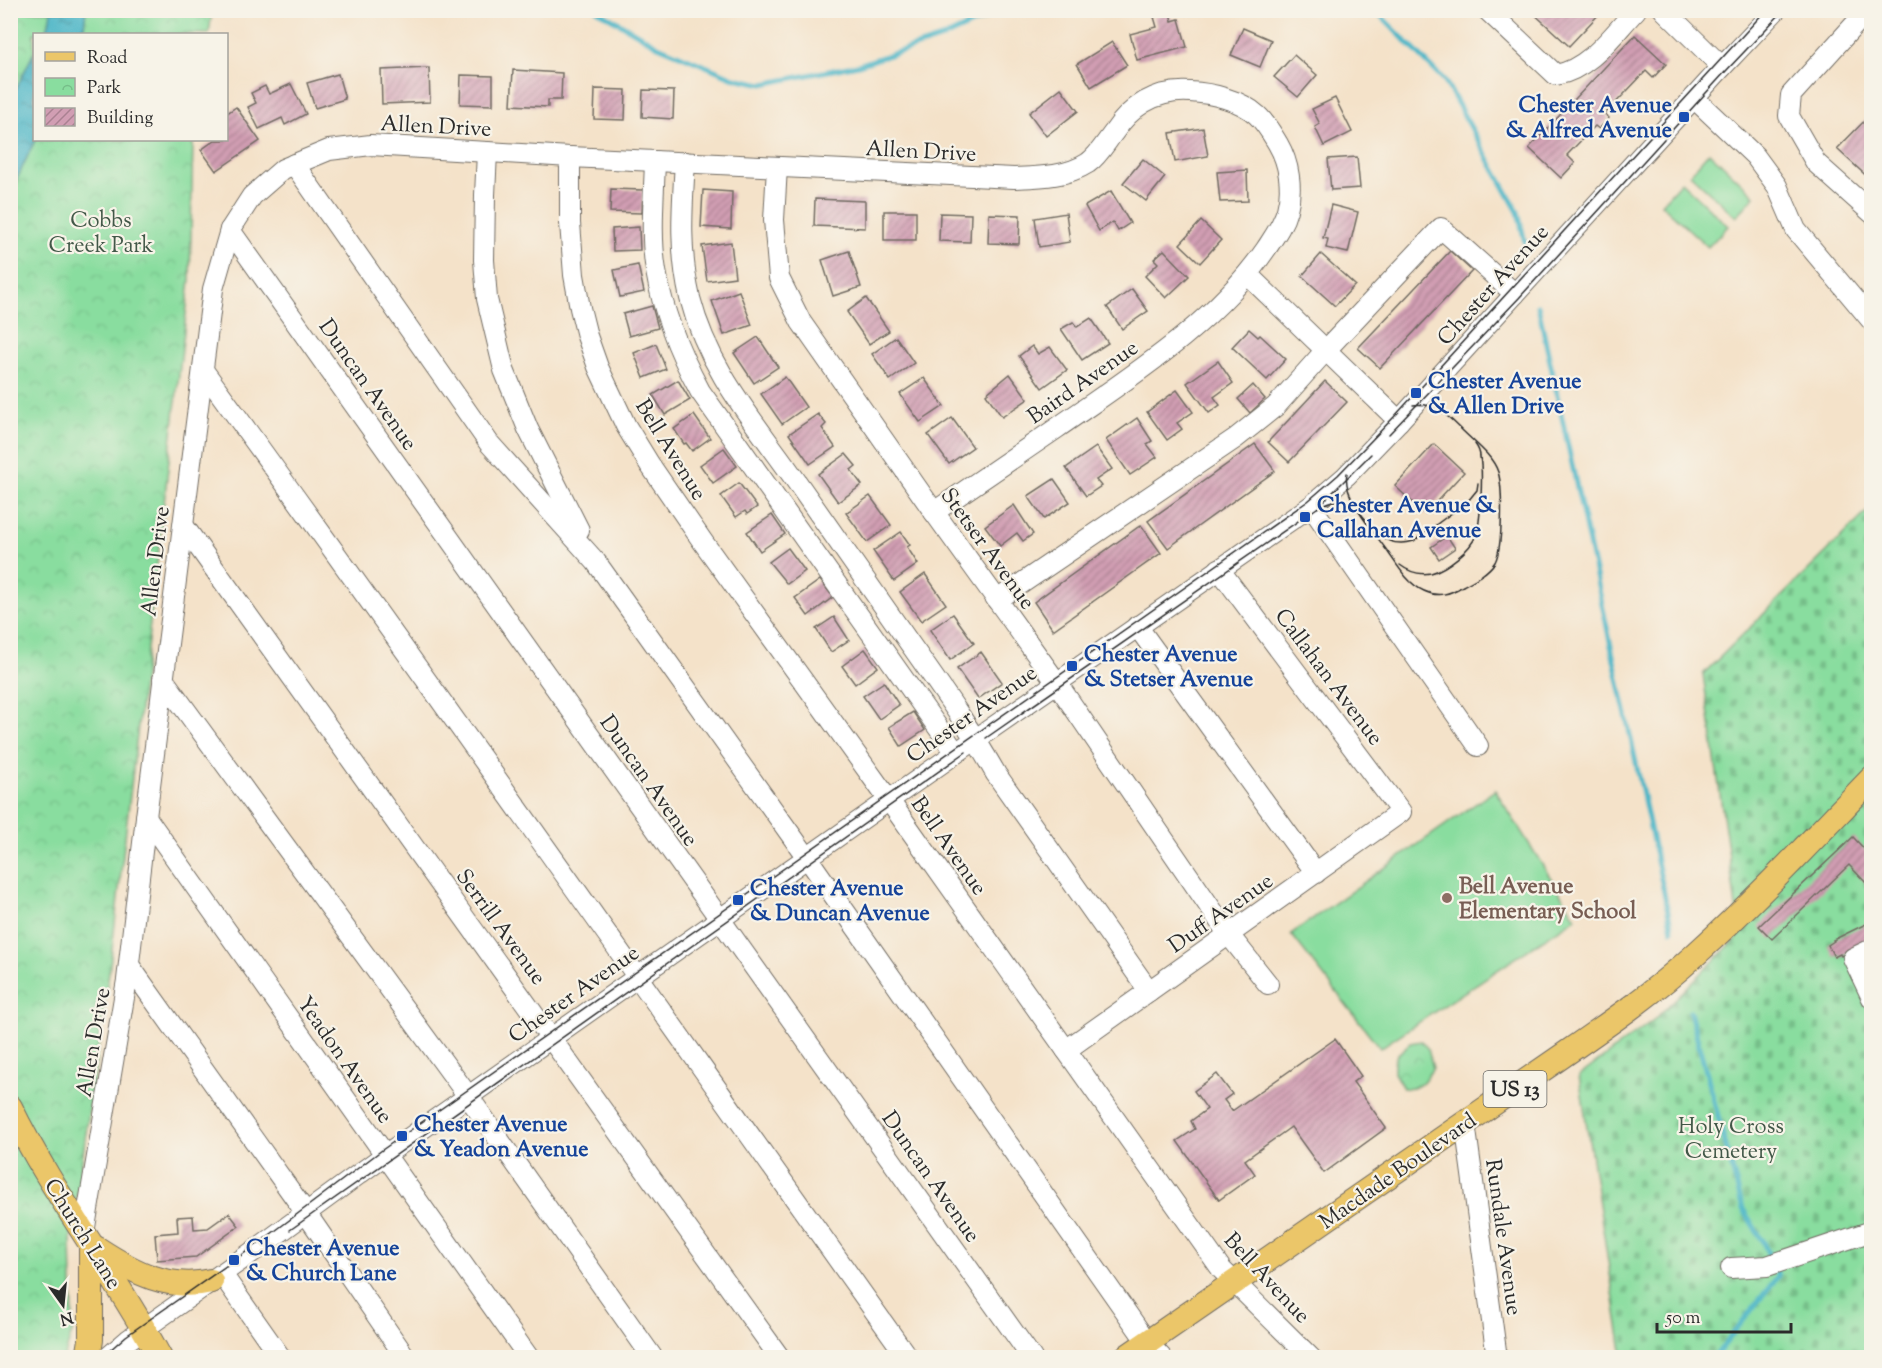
<svg xmlns="http://www.w3.org/2000/svg" width="1882" height="1368" viewBox="0 0 1882 1368" font-family="'Sorts Mill Goudy',serif">
<defs>
<pattern id="cemetery-stones" width="16" height="16" patternUnits="userSpaceOnUse" patternTransform="scale(1.5)"><rect width="16" height="16" fill="#89dd9f"/><path d="M2 7V4a2 2 0 0 1 4 0v3zM10 15v-3a2 2 0 0 1 4 0v3z" fill="#76be89"/></pattern>
<pattern id="park-crowns" width="20" height="18" patternUnits="userSpaceOnUse" patternTransform="scale(1.5)"><rect width="20" height="18" fill="#89dd9f"/><path d="M2 6a3 3 0 1 1 6 0M12 15a3 3 0 1 1 6 0" fill="none" stroke="#76be89"/></pattern>
<pattern id="water-ripples" width="26" height="14" patternUnits="userSpaceOnUse" patternTransform="scale(1.5)"><rect width="26" height="14" fill="#4bb6c7"/><path d="M2 4q2-2 4 0t4 0M15 11q2-2 4 0t4 0" fill="none" stroke="#3f94a2"/></pattern>
<pattern id="building-hatch" width="6" height="6" patternUnits="userSpaceOnUse" patternTransform="scale(1.5)"><rect width="6" height="6" fill="#d19eb3"/><path d="M-1 1l2-2M0 6l6-6M5 7l2-2" fill="none" stroke="#aa8192"/></pattern>
</defs>
<rect width="100%" height="100%" fill="#f7f3e8"/>
<filter id="ink" filterUnits="userSpaceOnUse"><feTurbulence type="fractalNoise" baseFrequency=".0167" numOctaves="2"/><feDisplacementMap in="SourceGraphic" scale="12" xChannelSelector="R" yChannelSelector="G"/><feConvolveMatrix kernelMatrix="1 2 1 2 8 2 1 2 1" color-interpolation-filters="sRGB"/></filter>
<filter id="wash" filterUnits="userSpaceOnUse"><feTurbulence type="fractalNoise" baseFrequency=".008" numOctaves="4" result="noise"/><feDisplacementMap in="SourceGraphic" scale="24" xChannelSelector="R" yChannelSelector="G"/><feGaussianBlur stdDeviation="1.35" result="paint"/><feColorMatrix in="noise" values="0 0 0 0 0 0 0 0 0 0 0 0 0 0 0 0 0 1.4 0 .05"/><feComposite in="paint" operator="in"/></filter>
<g filter="url(#wash)">
<rect width="100%" height="100%" fill="#f4e2c9"/>
<polygon fill="url(#cemetery-stones)" stroke="#5a8465" stroke-width="1.5" points="1871,508 1871,1357 1623,1357 1579,1076 1656,1018 1740,935 1703,674"/>
<g fill="url(#park-crowns)" stroke="#5a8465" stroke-width="1.5">
<polygon points="10,11 212,11 209,34 34,34 34,140 193,140 190,280 111,958 71,1238 73,1329 64,1358 10,1357"/>
<path d="M1421 1041 1428 1049 1433 1068C1425 1080 1419 1091 1403 1088L1394 1073V1063L1397 1055 1410 1043Z"/>
</g>
<g fill="#89dd9f" stroke="#5a8465" stroke-width="1.5">
<polygon points="1709,152 1755,196 1736,217 1690,174"/>
<polygon points="1681,182 1728,226 1708,247 1661,204"/>
<polygon points="1495,790 1576,918 1380,1048 1291,934"/>
</g>
<g fill="url(#water-ripples)" stroke="#3b7079" stroke-width="1.5">
<polygon points="51,11 86,11 83,34 44,34 49,24"/>
<polygon points="34,52 35,140 11,192 11,99"/>
</g>
<g fill="none" stroke-linecap="round" stroke-linejoin="round">
<g stroke="#4bb6c7" stroke-width="5">
<polyline points="597,10 658,46 734,78 763,84 858,65 942,38 1002,10"/>
<polyline points="1375,10 1445,81 1518,212 1526,247"/>
<polyline points="1538,306 1672,930"/>
<polyline points="1690,1012 1743,1209 1762,1240 1771,1260"/>
<polyline points="1714,1358 1778,1276 1775,1268"/>
</g>
</g>
<g id="blocks">
<g fill="url(#building-hatch)">
<polygon points="1530,10 1599,10 1601,12 1569,46"/>
<polygon points="1170,13 1172,21 1179,19 1187,47 1137,60 1130,34 1157,27 1154,17"/>
<polygon points="1243,28 1271,40 1260,67 1231,55"/>
<polygon points="1635,35 1666,64 1653,78 1646,71 1605,114 1609,118 1599,129 1595,126 1567,155 1575,163 1561,178 1529,148"/>
<polygon points="1112,42 1127,65 1091,87 1077,64"/>
<polygon points="1294,55 1317,75 1298,97 1274,77"/>
<polygon points="429,68 430,102 382,104 381,70"/>
<polygon points="513,70 562,73 561,100 548,100 548,107 511,105"/>
<polygon points="338,74 345,99 315,108 307,83"/>
<polygon points="461,75 493,76 493,105 460,104"/>
<polygon points="291,84 306,114 285,125 282,118 259,129 248,107 256,103 251,93 265,86 269,94"/>
<polygon points="1061,88 1078,111 1046,136 1029,113"/>
<polygon points="595,89 626,90 625,120 594,119"/>
<polygon points="643,90 674,91 673,119 642,117"/>
<polygon points="1335,98 1352,132 1324,146 1315,127 1320,124 1312,109"/>
<polygon points="236,107 260,141 216,171 201,150 215,140 226,140 226,114"/>
<polygon points="1872,113 1872,181 1837,149"/>
<polygon points="1203,128 1208,156 1175,162 1170,133"/>
<polygon points="1357,157 1360,188 1331,190 1328,159"/>
<polygon points="1143,159 1165,177 1146,201 1123,183"/>
<polygon points="1247,170 1248,201 1220,202 1217,172"/>
<polygon points="611,189 643,190 642,213 610,212"/>
<polygon points="703,190 732,192 731,229 701,227"/>
<polygon points="1111,191 1130,223 1118,231 1113,222 1099,231 1085,206"/>
<polygon points="815,199 865,201 865,228 814,226"/>
<polygon points="1331,205 1358,212 1348,253 1326,248 1328,239 1323,238"/>
<rect x="884" y="211" width="32" height="29"/>
<polygon points="940,213 971,214 970,242 939,241"/>
<polygon points="1066,213 1070,242 1039,247 1035,218"/>
<polygon points="989,214 1020,215 1019,244 988,243"/>
<polygon points="1201,221 1221,240 1200,263 1180,244"/>
<polygon points="639,227 640,250 613,251 612,229"/>
<polygon points="731,242 735,277 707,281 702,246"/>
<polygon points="1164,250 1189,276 1166,298 1145,276 1158,263 1154,259"/>
<polygon points="849,251 861,287 833,296 822,260"/>
<polygon points="1450,251 1472,271 1380,368 1358,348"/>
<polygon points="1321,254 1355,285 1335,306 1302,276"/>
<polygon points="638,265 644,292 620,297 614,270"/>
<polygon points="1132,289 1148,311 1122,329 1107,307"/>
<polygon points="739,291 752,325 724,335 712,301"/>
<polygon points="866,298 889,331 869,344 847,312"/>
<polygon points="652,306 658,328 629,336 623,314"/>
<polygon points="1091,318 1108,343 1082,360 1061,329 1073,322 1077,327"/>
<polygon points="1249,329 1258,337 1260,335 1286,359 1267,380 1232,347"/>
<polygon points="758,337 778,367 754,383 734,353"/>
<polygon points="896,337 914,363 890,380 872,354"/>
<polygon points="656,344 666,369 644,378 634,353"/>
<polygon points="1032,346 1038,354 1050,347 1067,370 1042,388 1019,356"/>
<polygon points="1218,361 1233,383 1214,397 1220,405 1209,413 1187,383"/>
<polygon points="1010,374 1028,399 1002,417 986,394"/>
<polygon points="785,377 806,407 782,424 761,394"/>
<polygon points="924,378 944,406 920,422 900,394"/>
<polygon points="678,380 690,400 665,415 653,395"/>
<polygon points="1325,381 1347,402 1289,462 1268,442"/>
<polygon points="1253,385 1265,399 1250,413 1238,399"/>
<polygon points="1177,390 1193,412 1177,423 1182,429 1167,440 1147,412"/>
<polygon points="818,414 826,424 822,428 835,447 810,464 789,434"/>
<polygon points="694,415 710,438 692,451 686,443 684,444 674,429"/>
<polygon points="952,418 973,447 949,464 928,435"/>
<polygon points="1137,418 1152,441 1147,444 1157,457 1130,475 1106,440"/>
<polygon points="1255,444 1275,471 1168,548 1148,521"/>
<polygon points="1434,444 1464,472 1425,514 1395,486"/>
<polygon points="1096,447 1112,469 1096,480 1101,486 1086,496 1066,468"/>
<polygon points="724,448 737,466 713,483 700,465"/>
<polygon points="846,454 856,466 851,470 862,485 838,502 818,474"/>
<polygon points="1054,479 1070,502 1044,519 1028,496"/>
<polygon points="739,483 757,507 747,514 745,511 736,517 721,496"/>
<polygon points="870,496 891,525 867,542 846,513"/>
<polygon points="1014,505 1033,534 1023,541 1017,533 1000,546 985,526"/>
<polygon points="772,515 785,534 760,551 747,532"/>
<polygon points="1141,525 1161,553 1053,630 1034,602"/>
<polygon points="901,532 910,545 907,547 918,564 894,581 873,551"/>
<polygon points="1447,536 1455,548 1439,559 1431,547"/>
<polygon points="788,548 805,571 787,584 769,562"/>
<polygon points="925,574 946,604 921,621 900,592"/>
<polygon points="820,580 833,597 808,616 795,598"/>
<polygon points="953,614 974,643 950,660 930,630"/>
<polygon points="834,617 849,640 831,652 816,629"/>
<polygon points="865,649 878,667 855,684 842,666"/>
<polygon points="981,652 1002,682 978,699 957,669"/>
<polygon points="884,682 899,705 879,719 863,696"/>
<polygon points="913,712 925,730 901,746 889,727"/>
<polygon points="1853,837 1872,857 1872,882 1868,885 1849,865 1772,939 1759,926"/>
<polygon points="1872,921 1872,941 1841,956 1840,954 1834,957 1828,945 1834,941 1833,940"/>
<polygon points="1335,1039 1361,1076 1353,1082 1386,1128 1324,1173 1291,1127 1245,1160 1255,1174 1219,1200 1177,1141 1195,1129 1191,1121 1207,1109 1194,1091 1217,1074 1232,1094 1224,1100 1232,1111"/>
<polygon points="229,1213 239,1226 196,1257 157,1260 155,1234 178,1232 177,1217 193,1216 194,1229 208,1228"/>
</g>
</g>
</g>
<g filter="url(#ink)">
<use href="#blocks" fill-opacity="0" stroke="#716b62" stroke-width="1.5"/>
<g fill="none" stroke-linecap="round" stroke-linejoin="round">
<g stroke="#716b62" stroke-width="22">
<g id="minor">
<path d="M1487 10 1556 75C1590 69 1613 34 1636 10"/>
<polyline points="1664,10 1722,67"/>
<polyline points="1868,10 1791,95 1789,116 1816,163 1872,213"/>
<polyline points="1694,98 1755,156 1777,186 1796,230 1872,321"/>
<polyline points="487,152 485,195 484,260 487,299 504,370 528,429 579,530"/>
<polyline points="570,157 570,223 574,275 580,308 587,336 598,367 626,426 650,465 703,542 886,796 1222,1270 1311,1358"/>
<path d="M655 161C654 197 650 235 656 271 663 313 680 354 700 391L956 753"/>
<path d="M685 162C682 210 679 251 690 298 708 369 753 420 794 478 832 532 870 587 908 641 939 685 970 728 996 774L1149 991"/>
<polyline points="294,164 489,443 596,562 811,863 1147,1342 1162,1358"/>
<polyline points="777,167 774,220 779,278 801,322 934,512 1057,683 1229,935 1268,984"/>
<polyline points="230,230 1032,1358"/>
<polyline points="1248,275 1399,421"/>
<path d="M203 370C441 697 673 1028 908 1358"/>
<polyline points="1311,506 1478,746"/>
<polyline points="183,525 780,1358"/>
<polyline points="997,600 1236,438 1276,406 1326,350 1441,228 1515,294"/>
<polyline points="1137,626 1316,873"/>
<polyline points="163,679 468,1096 653,1358"/>
<polyline points="146,817 529,1358"/>
<polyline points="1872,949 1853,958 1872,998"/>
<polyline points="129,965 306,1213 406,1358"/>
<polyline points="1066,1050 1401,812 1219,569"/>
<polyline points="1465,1123 1497,1358"/>
<path d="M84 1233 127 980 146 817 213 289 230 230 252 196 283 169 329 150 371 145 570 157 1014 178C1039 177 1066 177 1088 163 1099 155 1106 142 1114 132 1132 105 1157 90 1190 92 1211 93 1241 100 1257 115 1266 123 1272 134 1278 144 1289 163 1293 188 1287 210 1283 225 1274 237 1266 249 1215 324 1130 377 1057 428 1016 456 975 484 934 512"/>
<polyline points="1731,1268 1767,1266 1872,1231"/>
<polyline points="222,1274 281,1358"/>
<polyline points="107,1358 128,1340 265,1243 385,1155 956,753 1311,506 1346,476 1399,421 1722,67 1776,10"/>
</g>
</g>
<g stroke="#716b62" stroke-width="26">
<g id="major">
<path d="M10 1107C53 1195 114 1272 160 1358"/>
<path d="M98 1249C133 1272 169 1291 211 1281"/>
<polyline points="88,1358 91,1340 91,1245"/>
<path d="M1125 1358 1565 1054C1610 1023 1656 991 1696 954 1758 898 1814 838 1872 778"/>
</g>
</g>
<use href="#minor" stroke="#fff" stroke-width="20"/>
<use href="#major" stroke="#ebc669" stroke-width="24"/>
<g stroke="#2b2b2b" stroke-width="1.5">
<polyline points="1389,434 1519,298 1726,71 1784,10"/>
<path d="M1347 473C1342 497 1372 529 1385 548 1396 563 1407 584 1424 591 1438 598 1450 594 1463 586 1474 580 1488 573 1495 562 1503 547 1503 487 1498 472 1492 455 1475 443 1463 431 1448 416 1436 402 1413 405"/>
<polyline points="1322,503 1371,454"/>
<path d="M1379 535C1390 544 1401 545 1414 541L1468 501 1477 490 1478 483"/>
<path d="M1400 565C1409 572 1420 575 1431 573 1446 569 1471 550 1476 535 1481 522 1483 472 1480 457 1480 452 1478 448 1475 444"/>
<path d="M986 738 1317 508C1341 494 1350 499 1366 520"/>
<polyline points="290,1230 966,752"/>
<polyline points="101,1358 126,1336 263,1240 382,1150 1308,501 1338,475 1394,417 1766,10"/>
</g>
</g>
</g>
<g fill="#1a4fb4" stroke="#f7f3e8" stroke-width="2">
<rect x="1678" y="111" width="12" height="12" rx="3"/>
<rect x="1410" y="387" width="12" height="12" rx="3"/>
<rect x="1299" y="511" width="12" height="12" rx="3"/>
<rect x="1066" y="660" width="12" height="12" rx="3"/>
<rect x="732" y="894" width="12" height="12" rx="3"/>
<rect x="396" y="1130" width="12" height="12" rx="3"/>
<rect x="228" y="1254" width="12" height="12" rx="3"/>
</g>
<circle fill="#8d6e63" stroke="#f7f3e8" stroke-width="2" cx="1447" cy="898" r="6"/>
<g text-anchor="middle" stroke-width="4.5" stroke-linejoin="round" paint-order="stroke">
<rect fill="#f7f3e8" stroke="#686764" stroke-width="1.5" x="1483.5" y="1071" width="63" height="36" rx="4.5"/>
<g font-size="21" font-weight="bold" fill="#2b2b2b">
<text x="1515" y="1096">US 13</text>
</g>
<g font-size="22" font-weight="bold" fill="#164399" stroke="#f7f3e8" text-anchor="start">
<text x="1672" y="112" text-anchor="end">Chester Avenue<tspan x="1672" dy="25">&amp; Alfred Avenue</tspan></text>
<text x="1428" y="388">Chester Avenue<tspan x="1428" dy="25">&amp; Allen Drive</tspan></text>
<text x="1317" y="512">Chester Avenue &amp;<tspan x="1317" dy="25">Callahan Avenue</tspan></text>
<text x="1084" y="661">Chester Avenue<tspan x="1084" dy="25">&amp; Stetser Avenue</tspan></text>
<text x="750" y="895">Chester Avenue<tspan x="750" dy="25">&amp; Duncan Avenue</tspan></text>
<text x="414" y="1131">Chester Avenue<tspan x="414" dy="25">&amp; Yeadon Avenue</tspan></text>
<text x="246" y="1255">Chester Avenue<tspan x="246" dy="25">&amp; Church Lane</tspan></text>
</g>
<g font-size="22" fill="#2b2b2b" stroke="#f7f3e8">
<text transform="translate(436 125) rotate(3)" y="8">Allen Drive</text>
<text transform="translate(921 150) rotate(3)" y="8">Allen Drive</text>
<text transform="translate(1492 284) rotate(-48)" y="8">Chester Avenue</text>
<text transform="translate(1082 381) rotate(-35)" y="8">Baird Avenue</text>
<text transform="translate(369 384) rotate(55)" y="8">Duncan Avenue</text>
<text transform="translate(672 449) rotate(58)" y="8">Bell Avenue</text>
<text transform="translate(989 548) rotate(54)" y="8">Stetser Avenue</text>
<text transform="translate(154 561) rotate(-83)" y="8">Allen Drive</text>
<text transform="translate(1330 676) rotate(53)" y="8">Callahan Avenue</text>
<text transform="translate(971 713) rotate(-35)" y="8">Chester Avenue</text>
<text transform="translate(650 780) rotate(55)" y="8">Duncan Avenue</text>
<text transform="translate(950 845) rotate(55)" y="8">Bell Avenue</text>
<text transform="translate(1220 912) rotate(-35)" y="8">Duff Avenue</text>
<text transform="translate(502 926) rotate(54)" y="8">Serrill Avenue</text>
<text transform="translate(573 993) rotate(-35)" y="8">Chester Avenue</text>
<text transform="translate(92 1042) rotate(-80)" y="8">Allen Drive</text>
<text transform="translate(346 1059) rotate(55)" y="8">Yeadon Avenue</text>
<text transform="translate(1397 1170) rotate(-35)" y="8">Macdade Boulevard</text>
<text transform="translate(932 1176) rotate(55)" y="8">Duncan Avenue</text>
<text transform="translate(84 1233) rotate(58)" y="8">Church Lane</text>
<text transform="translate(1505 1237) rotate(82)" y="8">Rundale Avenue</text>
<text transform="translate(1268 1277) rotate(47)" y="8">Bell Avenue</text>
</g>
<g font-size="22" fill="#425848" stroke="#f7f3e8">
<text x="101" y="227">Cobbs<tspan x="101" dy="25">Creek Park</tspan></text>
<text x="1731" y="1133">Holy Cross<tspan x="1731" dy="25">Cemetery</tspan></text>
</g>
<g font-size="22" font-weight="bold" fill="#785e54" stroke="#f7f3e8" text-anchor="start">
<text x="1459" y="893">Bell Avenue<tspan x="1459" dy="25">Elementary School</tspan></text>
</g>
</g>
<rect width="1882" height="1368" fill="none" stroke="#f7f3e8" stroke-width="36"/>
<rect x="33" y="33" width="195" height="108" fill="#f7f3e8" stroke="#a5a39c" stroke-width="1.5"/>
<rect x="45" y="52" width="30" height="9" fill="#ebc669" stroke="#a5a39c" stroke-width="1.5"/>
<text x="87" y="63" font-size="18" fill="#2b2b2b">Road</text>
<rect x="45" y="78" width="30" height="18" fill="url(#park-crowns)" stroke="#a5a39c" stroke-width="1.5"/>
<text x="87" y="93" font-size="18" fill="#2b2b2b">Park</text>
<rect x="45" y="108" width="30" height="18" fill="url(#building-hatch)" stroke="#a5a39c" stroke-width="1.5"/>
<text x="87" y="123" font-size="18" fill="#2b2b2b">Building</text>
<g transform="translate(63 1305) rotate(165)" stroke="#f7f3e8" stroke-width="4.5" paint-order="stroke">
<path d="M0-4.5L10 22L0 15L-10 22Z" fill="#2b2b2b"/>
<text y="-9" font-size="16" font-weight="bold" text-anchor="middle" fill="#2b2b2b">N</text>
</g>
<path d="M1657 1323v9h134v-9" fill="none" stroke="#2b2b2b" stroke-width="3"/>
<text x="1666" y="1323" font-size="18" fill="#2b2b2b" stroke="#f7f3e8" stroke-width="4.5" paint-order="stroke">50 m</text>
</svg>
